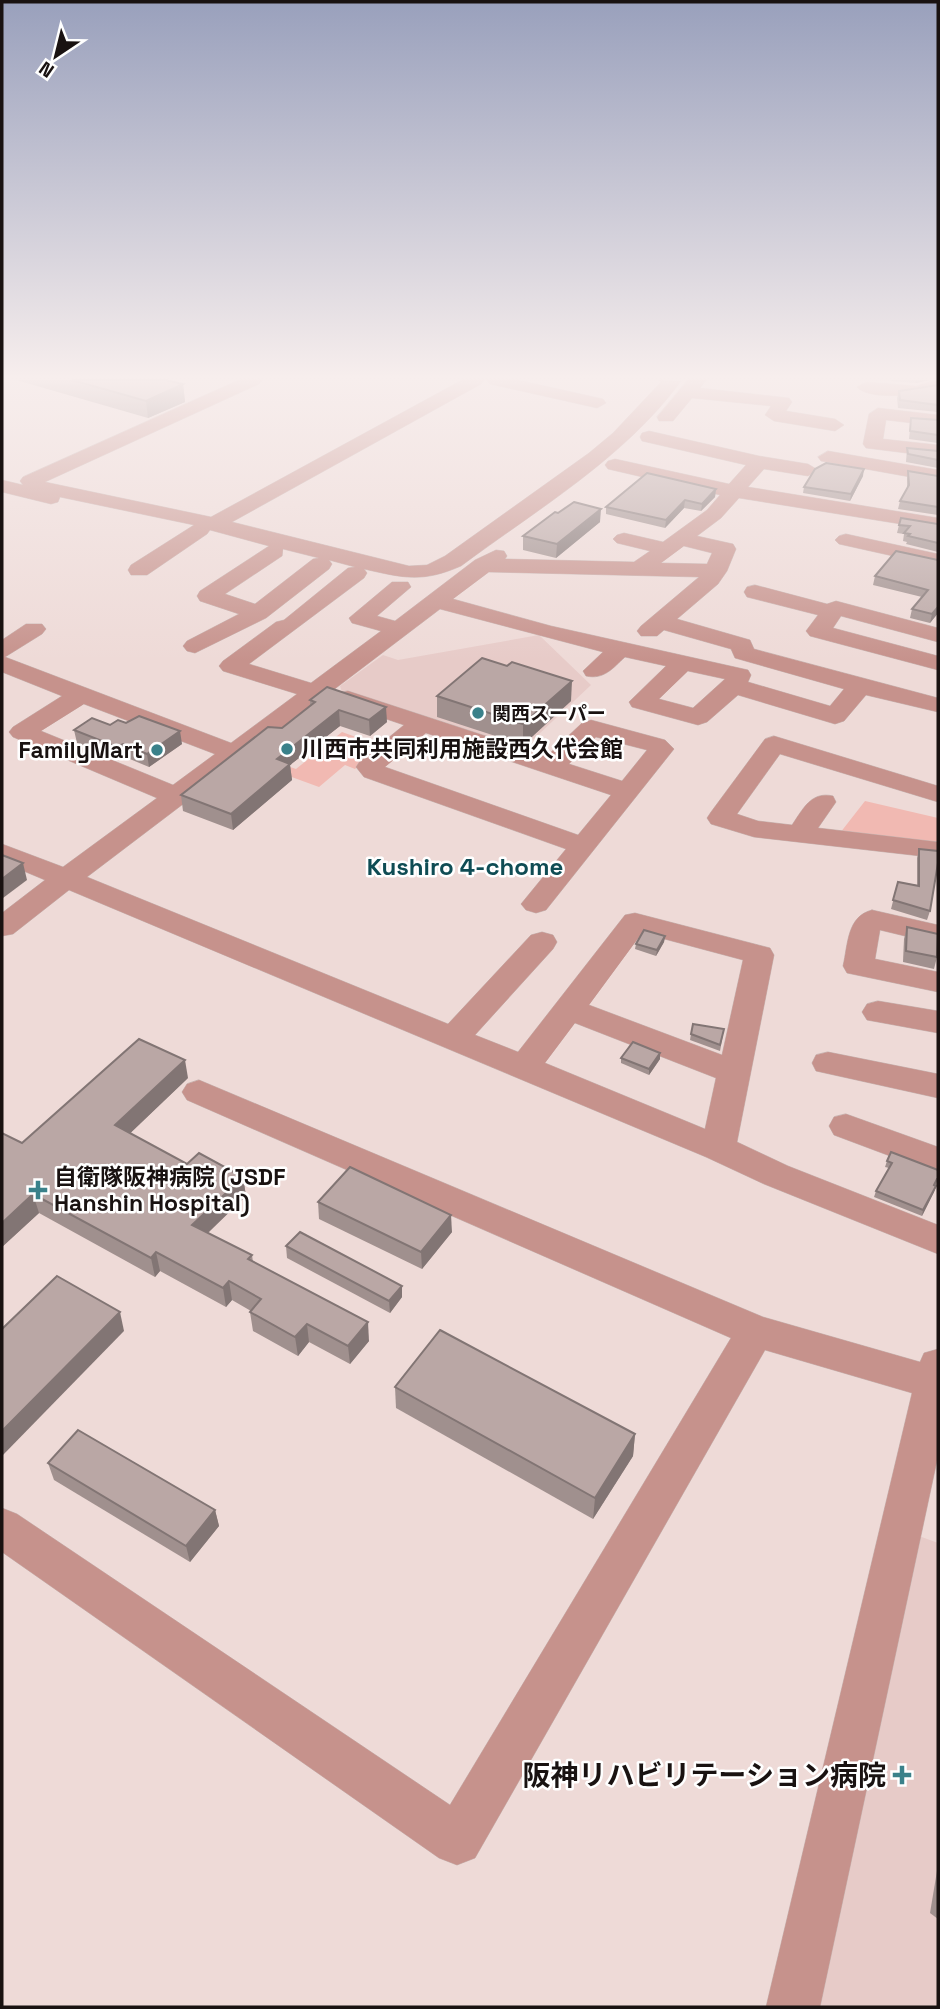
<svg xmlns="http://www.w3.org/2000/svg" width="940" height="2009" viewBox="0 0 940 2009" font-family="'Space Grotesk','Noto Sans JP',sans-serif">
<rect width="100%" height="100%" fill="#eedad7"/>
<g fill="#e7cbc8">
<polygon points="539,635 591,685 520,752 342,692 340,686 383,655 398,660"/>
<polygon points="919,1536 938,1543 938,2007 813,2007"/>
</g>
<g fill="#f1b9b2">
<polygon points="342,732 381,746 355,769 345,765 319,787 245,760 253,754 296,769"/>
<polygon points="865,801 938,818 938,845 840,833"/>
</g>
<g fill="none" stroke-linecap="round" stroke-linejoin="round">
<g stroke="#c8b6b3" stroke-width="1">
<g id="minor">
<path d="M239 380H262L259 384 45 482 211 517 462 380H484L481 384 232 522 409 566 427 565 445 556 589 453 613 433 661 382 659 380 681 381C625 458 536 510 461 566 422 583 404 578 364 569L367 573 364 578 249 664 311 683 381 631 352 623 349 618 392 582H408L411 587 377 616 395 621 475 560 496 550 504 551 507 556 505 559 634 562 650 551 617 543 613 539 617 535 624 533 663 542 707 510 720 495 608 469 605 465 608 461 615 459 729 484 746 465 642 441 640 437 642 433 649 431 759 456 808 464 818 470 808 476 764 469 748 487 938 518V530L739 498 721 518 697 536 733 544 736 549 727 571 718 584 677 619 750 640 754 649 938 698V712L866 695 844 721 835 724 738 695 707 722 698 725 632 707 629 702 666 666 625 657C613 668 604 680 586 676L583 671 603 652 440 609 87 877 448 1024 531 935 542 932 553 935 557 942 553 949 475 1035 518 1052 625 915 635 913 770 948 774 955 737 1142 788 1166 938 1225V1254L764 1184 706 1157 69 890 13 934 2 936V913L45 880 2 862V844L63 867 157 798 13 737 9 732 13 727 62 696 2 672V640L26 624H42L46 629 42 634 5 657 231 743 297 694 223 671 219 666 223 661 276 622 284 620 348 568 355 567 329 560 332 564 329 569 266 618 195 653 187 651 183 646 187 641 239 614 200 601 197 596 200 591 269 546 210 530 207 534 147 575H131L128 570 131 565 194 525 60 497 58 502 51 504 2 492V480L23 485 20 481 23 477ZM684 546 712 553 707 564 661 563ZM283 549 319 558 313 559 255 604 225 594 282 556ZM489 572 699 577 641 626 637 631 641 636H657L664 630 731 649 735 658 844 689 830 706 748 682 751 675 748 670 551 626 453 599ZM688 671 725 679 693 708 659 699ZM84 704 215 754 173 785 41 731ZM642 933 743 960 722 1055 589 1005ZM575 1023 716 1078 705 1129 545 1063Z"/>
<polygon points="487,380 518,380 603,399 606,403 597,408 490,384"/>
<polygon points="688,380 706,380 700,388 789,398 792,402 786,411 835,419 844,425 835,431 774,421 765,415 771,406 692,398 673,421 659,421 657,417"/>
<path d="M938 380V390C921 395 869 401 857 387L866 382 916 386Z"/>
<polygon points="878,408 938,415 938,426 886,420 883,439 938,445 938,457 866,448 863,444 869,414"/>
<polygon points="828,451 938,470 938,482 821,461 818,457"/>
<polygon points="846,534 938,554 938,566 839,544 835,540 839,536"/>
<polygon points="755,585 827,604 836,601 938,628 938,642 841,616 833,628 938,656 938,670 810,636 806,631 818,615 747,597 744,592 747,587"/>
<path d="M348 691 547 756 582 723 591 720 665 740 674 749 546 910 536 913 526 910 521 904 566 849 364 777 356 767 360 761 404 725 339 703 336 698 339 693ZM426 733 611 795 578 835 385 767ZM596 737 647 750 622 781 569 764Z"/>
<path d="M774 736 938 786V802L780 754 737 814 758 821 792 825C803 809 811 791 833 796L836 802 818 828 938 842V858L754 837 711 824 707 818 711 812 765 739Z"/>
<path d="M872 910 938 925V944L880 930 875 959 938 972V992L847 973 843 966C848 944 847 916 872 910Z"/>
<polygon points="878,1001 938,1011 938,1033 867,1020 862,1012 867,1004"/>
<polygon points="828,1052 938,1074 938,1098 816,1071 812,1063 816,1055"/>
<polygon points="199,1080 763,1317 920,1362 924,1353 938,1349 938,1456 820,2007 766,2007 912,1393 765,1350 475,1858 457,1865 439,1858 2,1552 2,1508 17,1514 450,1805 731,1338 187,1100 182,1092 187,1084"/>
<polygon points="846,1114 938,1147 938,1174 834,1135 829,1126 834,1117"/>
</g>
</g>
<use href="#minor" fill="#c6928c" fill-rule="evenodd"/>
</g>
<g fill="#a0908e">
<polygon points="16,380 165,380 183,384 185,402 148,418"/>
<polygon points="891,380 929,380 916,383 890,381"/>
<polygon points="938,385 938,412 898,408 897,398 899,391"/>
<polygon points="911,418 938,420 938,443 909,439"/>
<polygon points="907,448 938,451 938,468 906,462"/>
<polygon points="908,471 938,476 938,515 898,509 900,501 907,488 907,479"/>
<polygon points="863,476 850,501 803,493 804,487"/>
<polygon points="716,489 715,497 701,511 684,508 665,528 606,514 606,507"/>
<polygon points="558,513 600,522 556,558 523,550 523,536"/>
<polygon points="938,524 938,552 906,544 907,542 903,541 904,534 897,533 899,525"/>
<polygon points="938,560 938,613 930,623 910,618 912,609 922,597 873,585 875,576"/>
<polygon points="437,696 571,701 523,745 437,717"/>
<polygon points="310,700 387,722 370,736 340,726 290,765 292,780 233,830 183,811 181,795 282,728 310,706"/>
<polygon points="110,725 182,744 149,767 125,757 120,760 77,743 74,730"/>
<polygon points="919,849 930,911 927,920 891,909 898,882 917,885 917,858"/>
<polygon points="907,927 937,957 934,969 903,962 904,939"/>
<polygon points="665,936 664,942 656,956 635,949 636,944"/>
<polygon points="724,1029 720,1051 690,1040 691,1034"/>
<polygon points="621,1058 660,1059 649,1075 621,1063"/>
<polygon points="188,1078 130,1133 187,1164 243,1177 246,1196 208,1233 252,1255 253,1262 369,1341 350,1364 309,1342 298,1356 253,1331 250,1312 251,1311 232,1300 226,1307 160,1271 155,1277 39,1213 2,1247 22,1143"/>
<polygon points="887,1161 938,1170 938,1186 935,1185 936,1186 934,1192 922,1216 874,1197 876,1191 889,1168 885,1167"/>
<polygon points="318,1202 452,1232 422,1269 319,1219"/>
<polygon points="286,1246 402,1286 402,1297 390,1313 287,1258"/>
<polygon points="395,1387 635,1434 633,1456 593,1519 396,1408"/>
<polygon points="48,1463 215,1510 219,1526 190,1562 54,1480"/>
<polygon points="938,1865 938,1919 930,1913"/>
</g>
<g fill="#827574">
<polygon points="916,380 929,380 916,383"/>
<polygon points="183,384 185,402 148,418 146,401"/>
<polygon points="864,469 863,476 850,501 851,494"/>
<polygon points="716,489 715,497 701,511 702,504"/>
<polygon points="685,500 684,508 665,528 666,520"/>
<polygon points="601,509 600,522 556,558 557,544"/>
<polygon points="938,607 938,613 930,623 932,614"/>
<polygon points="572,681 571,701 523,745 523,724"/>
<polygon points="386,707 387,722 370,736 369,720"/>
<polygon points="339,710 340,726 290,765 292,780 233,830 231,814 277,759"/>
<polygon points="180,731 182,744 149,767 147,754"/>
<polygon points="123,744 125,757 120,760 117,747"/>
<polygon points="23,863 27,880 3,898 2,879"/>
<polygon points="665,936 664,942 656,956 657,950"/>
<polygon points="660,1053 660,1059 649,1075 649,1069"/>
<polygon points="185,1060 188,1078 119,1144 115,1125"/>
<polygon points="243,1177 246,1196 196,1244 192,1225"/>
<polygon points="936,1186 934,1192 922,1216 923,1210"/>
<polygon points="33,1194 39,1213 2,1247 2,1223"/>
<polygon points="451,1215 452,1232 422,1269 421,1252"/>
<polygon points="156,1252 160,1271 155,1277 151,1258"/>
<polygon points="229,1281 232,1300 226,1307 223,1288"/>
<polygon points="402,1286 402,1297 390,1313 389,1301"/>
<polygon points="120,1312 124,1331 2,1456 2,1431"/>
<polygon points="368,1322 369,1341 350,1364 348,1346"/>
<polygon points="307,1324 309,1342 298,1356 295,1337"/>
<polygon points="635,1434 633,1456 593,1519 595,1498"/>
<polygon points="215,1510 219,1526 190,1562 186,1546"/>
</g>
<g fill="#baa7a5" stroke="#827574" stroke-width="2">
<polygon points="72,380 165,380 183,384 146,401"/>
<polygon points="938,385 938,405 900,400 899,391"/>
<polygon points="911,418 938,420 938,435 910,431"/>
<polygon points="907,448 938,451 938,460 908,454"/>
<polygon points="826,463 864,469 851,494 804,487 815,469"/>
<polygon points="908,471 938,476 938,507 900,501 909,485"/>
<polygon points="647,473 716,489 702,504 685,500 666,520 606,507"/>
<polygon points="574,502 601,509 557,544 523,536 555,512 558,513"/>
<polygon points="901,518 938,524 938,543 908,536 910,534 904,533 910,526 899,525"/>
<polygon points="896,551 938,560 938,607 932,614 912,609 928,590 875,576"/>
<polygon points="482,658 507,666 512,662 572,681 523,724 437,696"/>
<polygon points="327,687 386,707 369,720 339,710 277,759 290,764 231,814 181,795 268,727 282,728 315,702 310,700"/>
<polygon points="139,716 180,731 147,754 123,744 117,747 74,730 92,718 110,725 118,720 126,723"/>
<polygon points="919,849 938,851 938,863 930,911 893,900 898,882 919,886"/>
<polygon points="2,855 23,863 2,879"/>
<polygon points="907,927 938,934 937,957 906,951"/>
<polygon points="644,930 665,936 657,950 636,944"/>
<polygon points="693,1024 724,1029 720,1045 691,1034"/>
<polygon points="139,1039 185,1060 115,1125 187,1164 199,1153 243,1177 192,1225 252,1255 248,1259 368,1322 348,1346 307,1324 295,1337 250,1312 261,1299 229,1281 223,1288 156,1252 151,1258 33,1194 2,1223 2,1133 22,1143"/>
<polygon points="633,1042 660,1053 649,1069 621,1058"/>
<polygon points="891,1152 938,1170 938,1179 937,1179 934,1185 936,1186 923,1210 876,1191 892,1163 887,1161"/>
<polygon points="350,1167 451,1215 421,1252 318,1202"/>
<polygon points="300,1232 402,1286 389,1301 286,1246"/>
<polygon points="57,1276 120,1312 2,1431 2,1329"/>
<polygon points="440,1330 635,1434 595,1498 395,1387"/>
<polygon points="78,1430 215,1510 186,1546 48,1463"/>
</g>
<linearGradient id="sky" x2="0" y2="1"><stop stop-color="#99a0bc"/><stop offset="0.57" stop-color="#f7eeed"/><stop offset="1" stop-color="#f7eeed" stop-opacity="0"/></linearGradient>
<rect width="940" height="661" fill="url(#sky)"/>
<g fill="#3a818a" stroke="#fff" stroke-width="2.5">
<circle cx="478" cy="713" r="7"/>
<circle cx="287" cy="749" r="7"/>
<circle cx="157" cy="750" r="7"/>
<path d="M34.5 1179.5h7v7h7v7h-7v7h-7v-7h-7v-7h7z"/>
<path d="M898.5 1764.5h7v7h7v7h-7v7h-7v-7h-7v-7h7z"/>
</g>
<g text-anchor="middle" stroke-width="5" stroke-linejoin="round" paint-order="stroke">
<g font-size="19" font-weight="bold" fill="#191211" stroke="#fff" text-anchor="start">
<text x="492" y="720">関西スーパー</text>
</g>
<g font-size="23" font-weight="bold" fill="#191211" stroke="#fff" text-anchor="start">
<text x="301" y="757">川西市共同利用施設西久代会館</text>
<text x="143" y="758" text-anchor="end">FamilyMart</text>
<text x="54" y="1185">自衛隊阪神病院 (JSDF<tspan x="54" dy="26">Hanshin Hospital)</tspan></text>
</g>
<g font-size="24" font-weight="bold" fill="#0f4c54" stroke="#fff">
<text x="465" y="875">Kushiro 4-chome</text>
</g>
<g font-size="28" font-weight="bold" fill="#191211" stroke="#fff" text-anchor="end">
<text x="886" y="1785">阪神リハビリテーション病院</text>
</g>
</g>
<rect width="940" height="2009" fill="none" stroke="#191211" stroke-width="7"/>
<g transform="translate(56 56) rotate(215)" stroke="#ffffff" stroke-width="5" paint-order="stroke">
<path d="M0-5L12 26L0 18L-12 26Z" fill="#191211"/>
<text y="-10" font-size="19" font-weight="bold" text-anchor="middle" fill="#191211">N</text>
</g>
</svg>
